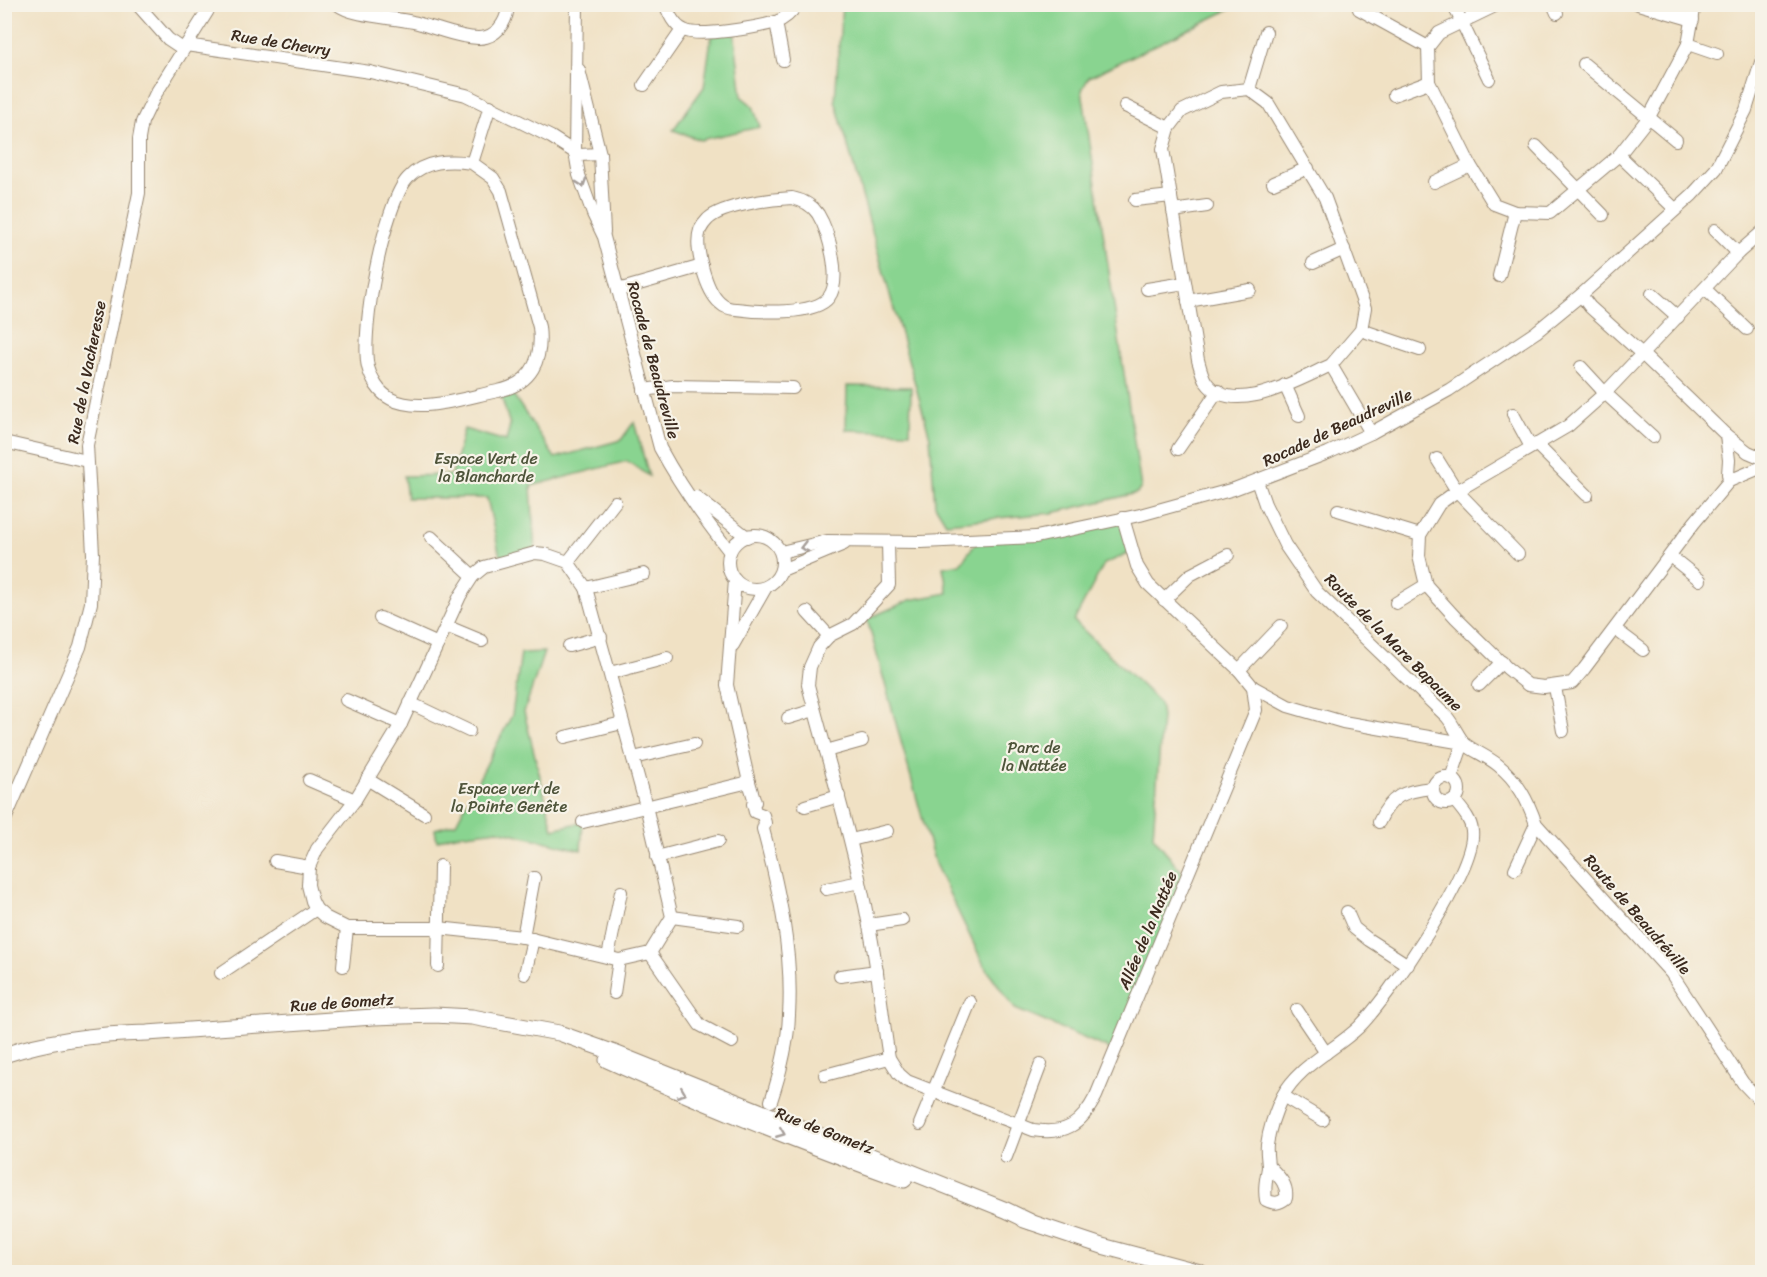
<svg xmlns="http://www.w3.org/2000/svg" width="1767" height="1277" viewBox="0 0 1767 1277" font-family="Sriracha,sans-serif">
<rect width="100%" height="100%" fill="#f7f3e8"/>
<filter id="ink" filterUnits="userSpaceOnUse"><feTurbulence type="fractalNoise" baseFrequency=".0167" numOctaves="2"/><feDisplacementMap in="SourceGraphic" scale="12" xChannelSelector="R" yChannelSelector="G"/><feConvolveMatrix kernelMatrix="1 2 1 2 8 2 1 2 1" color-interpolation-filters="sRGB"/></filter>
<filter id="wash" filterUnits="userSpaceOnUse"><feTurbulence type="fractalNoise" baseFrequency=".008" numOctaves="4" result="noise"/><feDisplacementMap in="SourceGraphic" scale="24" xChannelSelector="R" yChannelSelector="G"/><feGaussianBlur stdDeviation="1.35" result="paint"/><feColorMatrix in="noise" values="0 0 0 0 0 0 0 0 0 0 0 0 0 0 0 0 0 1.4 0 .05"/><feComposite in="paint" operator="in"/></filter>
<g filter="url(#wash)">
<rect width="100%" height="100%" fill="#f0e1c4"/>
<g fill="#89d490" stroke="#627f57" stroke-width="1.5">
<polygon points="842,5 1239,5 1089,77 1082,90 1141,488 1137,493 1052,513 946,523 935,505 930,437 835,100"/>
<polygon points="734,30 742,97 753,106 760,127 700,140 673,130 704,87 712,32"/>
<polygon points="847,386 911,387 910,432 846,430"/>
<polygon points="512,393 555,458 621,440 634,422 649,476 627,461 531,486 535,553 501,561 487,498 407,498 404,476 452,475 464,429 506,441 510,425 501,396"/>
<polygon points="1123,518 1132,552 1104,564 1074,621 1160,703 1162,717 1153,836 1187,878 1114,1051 1015,1009 984,965 935,864 867,619 910,600 948,593 943,567 960,564 978,540"/>
<polygon points="544,652 524,712 553,829 583,822 581,850 498,830 449,836 437,841 435,829 456,823 512,715 521,653"/>
</g>
</g>
<g filter="url(#ink)">
<g fill="none" stroke-linecap="round" stroke-linejoin="round">
<g stroke="#968671" stroke-width="14">
<g id="minor">
<polyline points="137,4 168,39 183,49"/>
<path d="M337 4C353 17 392 17 413 22 432 26 468 42 486 37 500 33 508 18 508 4"/>
<path d="M577 4 575 152 579 175 593 214 604 237 660 448C680 485 704 519 730 552"/>
<path d="M665 4C669 14 674 26 684 30 698 38 759 27 776 22 785 19 792 12 797 4"/>
<polyline points="1453,4 1489,79"/>
<polyline points="1499,4 1439,33 1428,47 1429,82 1470,165 1494,204 1515,212 1550,213 1619,155 1649,117 1688,44 1695,4"/>
<polyline points="1553,4 1557,13"/>
<polyline points="1638,4 1693,20"/>
<polyline points="1359,9 1428,47"/>
<polyline points="776,22 783,60"/>
<polyline points="1688,44 1717,54"/>
<polyline points="186,45 370,72 466,95 551,137 579,155 600,154"/>
<polyline points="1584,64 1676,140"/>
<polyline points="579,70 600,154 604,232"/>
<polyline points="644,85 682,30"/>
<polyline points="1249,89 1266,32"/>
<polyline points="1394,95 1429,82"/>
<polyline points="1125,106 1169,128"/>
<polyline points="1536,146 1603,215"/>
<polyline points="1619,155 1675,209"/>
<path d="M472 163C449 160 425 160 408 178 384 203 360 332 368 367 371 379 379 393 391 399 420 414 467 397 498 391 532 384 543 360 539 327L501 191 493 178 472 163 490 106"/>
<polyline points="1434,182 1470,165"/>
<polyline points="1273,183 1308,168"/>
<path d="M792 198C802 200 812 205 818 214 829 232 842 280 829 297 815 316 758 312 736 309 731 309 724 307 720 303 706 291 694 247 700 230 702 226 705 222 708 219 723 205 771 199 792 198Z"/>
<polyline points="1135,200 1171,196"/>
<polyline points="1173,211 1207,206"/>
<polyline points="1715,230 1738,253"/>
<polyline points="1762,232 1738,253 1642,354 1726,435 1748,452 1762,458"/>
<polyline points="1313,263 1344,249"/>
<polyline points="1499,276 1515,212"/>
<polyline points="1147,289 1185,283"/>
<polyline points="1705,289 1747,329"/>
<polyline points="618,290 702,266"/>
<polyline points="1652,294 1678,317"/>
<polyline points="1581,295 1590,307 1642,354 1605,393 1568,426 1457,491 1439,504 1420,535 1419,556 1426,585 1456,618 1507,668 1528,685 1544,687 1572,683 1584,669 1694,523 1729,481 1728,474 1729,460 1726,435"/>
<polyline points="1188,301 1250,290"/>
<polyline points="1361,330 1420,350"/>
<path d="M1331 365C1301 378 1232 419 1206 382 1202 376 1200 367 1198 360L1163 149 1169 128 1182 111 1221 92 1249 89 1268 103 1325 198 1365 308 1361 330 1331 365 1371 433"/>
<polyline points="1581,367 1605,393 1653,437"/>
<polyline points="1285,385 1299,416"/>
<polyline points="644,390 673,386 793,388"/>
<polyline points="1513,414 1531,447"/>
<polyline points="4,442 87,461"/>
<polyline points="1536,444 1587,495"/>
<polyline points="1178,449 1218,391"/>
<polyline points="1437,459 1457,491 1518,554"/>
<path d="M1257 481 1265 504 1285 545 1317 592 1447 717C1454 725 1459 739 1466 745 1476 752 1488 757 1498 765 1518 781 1528 801 1536 824L1671 973 1743 1083 1762 1103"/>
<polyline points="1729,481 1762,467"/>
<polyline points="696,497 747,537"/>
<polyline points="1338,510 1420,535"/>
<circle cx="755" cy="562" r="27"/>
<polyline points="431,537 473,576"/>
<path d="M888 542 889 585 853 624 829 636 819 647 810 667 808 685C829 765 854 844 869 926 878 969 882 1014 889 1058L899 1074 907 1081 1033 1130C1066 1135 1081 1125 1096 1096L1256 710 1253 687 1239 670 1148 584 1137 566 1123 518"/>
<polyline points="781,552 827,541 921,542 1036,537 1140,515 1234,489 1328,453 1371,433 1449,390 1536,332 1581,295 1692,195 1716,169 1746,110 1762,59"/>
<polygon points="535,553 545,554 568,562 586,588 646,806 672,917 650,953 619,960 523,937 438,928 347,928 325,917 316,909 312,901 308,885 309,867 317,849 355,800 401,724 460,596 473,576 484,567"/>
<polyline points="1670,556 1700,580"/>
<polyline points="568,562 615,502"/>
<polyline points="782,570 844,544"/>
<path d="M735 580 727 685 749 782 755 802 753 804 755 812 763 815 765 823 763 829C779 889 793 953 789 1015 788 1044 780 1074 771 1101"/>
<polyline points="586,588 644,574"/>
<polyline points="1164,600 1190,575 1228,555"/>
<polyline points="1396,603 1426,585"/>
<polyline points="807,612 829,636"/>
<polyline points="380,618 438,644"/>
<polyline points="446,626 482,641"/>
<polyline points="1615,629 1643,650"/>
<polyline points="733,645 766,587"/>
<polyline points="569,646 601,637"/>
<polyline points="1239,670 1281,626"/>
<polyline points="610,673 667,658"/>
<polyline points="1479,685 1502,662"/>
<polyline points="1253,687 1288,706 1343,722 1463,743 1451,778"/>
<polyline points="1555,687 1563,731"/>
<polyline points="346,700 401,724"/>
<polyline points="410,703 469,731"/>
<polyline points="788,718 814,710"/>
<polyline points="565,737 622,723"/>
<polyline points="826,751 862,741"/>
<polyline points="633,758 694,744"/>
<circle cx="1446" cy="790" r="13"/>
<polyline points="367,779 424,814"/>
<polyline points="309,780 355,800"/>
<polyline points="805,806 839,796"/>
<polyline points="4,822 80,647 91,603 93,554 87,445 139,193 139,139 142,122 155,95 212,4"/>
<polyline points="583,822 749,782"/>
<path d="M1379 822C1391 795 1404 791 1432 788"/>
<polyline points="851,840 887,831"/>
<polyline points="657,857 718,841"/>
<polyline points="275,861 309,867"/>
<polyline points="1515,869 1536,824"/>
<polyline points="826,889 860,882"/>
<polyline points="1347,912 1354,928 1369,940 1408,965"/>
<polyline points="672,917 738,926"/>
<polyline points="869,925 902,920"/>
<polyline points="523,937 534,878"/>
<polyline points="650,953 700,1025 732,1042"/>
<polyline points="608,957 621,892"/>
<polyline points="343,966 347,928"/>
<polyline points="438,966 440,866"/>
<polyline points="221,973 316,909"/>
<polyline points="525,974 533,939"/>
<polyline points="840,976 877,971"/>
<polyline points="614,993 619,960"/>
<polyline points="1297,1010 1326,1053"/>
<polyline points="825,1075 889,1058"/>
<polyline points="1283,1096 1323,1120"/>
<polyline points="920,1124 970,1002"/>
<polyline points="1006,1157 1041,1064"/>
<path d="M1268 1165C1277 1175 1288 1183 1286 1198 1279 1204 1274 1204 1266 1200 1264 1188 1266 1179 1268 1168 1268 1160 1266 1153 1267 1145 1269 1129 1275 1112 1282 1097 1299 1065 1334 1051 1359 1027 1388 998 1477 869 1472 831 1471 819 1462 810 1454 800"/>
</g>
</g>
<g stroke="#968671" stroke-width="17">
<g id="major">
<path d="M4 1055C51 1039 98 1034 147 1033L373 1017 434 1015 472 1017 559 1033 612 1052 1006 1210 1031 1222"/>
<path d="M607 1060C704 1104 804 1144 904 1180"/>
<polyline points="1024,1220 1102,1246 1200,1272"/>
</g>
</g>
<use href="#minor" stroke="#fff" stroke-width="12"/>
<use href="#major" stroke="#fff" stroke-width="15"/>
</g>
<defs><path id="oneway-chevron" d="M-2-3.5L2.5 0L-2 3.5" fill="none" stroke-width="1.6" stroke-linecap="round" stroke-linejoin="round" transform="scale(1.5)"/></defs>
<g stroke="#a79f9a">
<use href="#oneway-chevron" transform="translate(582 183) rotate(71)"/>
<use href="#oneway-chevron" transform="translate(804 547) rotate(166)"/>
<use href="#oneway-chevron" transform="translate(682 1093) rotate(22)"/>
<use href="#oneway-chevron" transform="translate(781 1133) rotate(22)"/>
</g>
</g>
<g text-anchor="middle" stroke-width="4.5" stroke-linejoin="round" paint-order="stroke">
<g font-size="16" fill="#3b2a1e" stroke="#f7f3e8">
<text transform="translate(281 42) rotate(9)" y="6">Rue de Chevry</text>
<text transform="translate(654 360) rotate(75)" y="6">Rocade de Beaudreville</text>
<text transform="translate(86 372) rotate(-79)" y="6">Rue de la Vacheresse</text>
<text transform="translate(1337 427) rotate(-25)" y="6">Rocade de Beaudreville</text>
<text transform="translate(1394 642) rotate(45)" y="6">Route de la Mare Bapaume</text>
<text transform="translate(1638 914) rotate(49)" y="6">Route de Beaudréville</text>
<text transform="translate(1147 930) rotate(-67)" y="6">Allée de la Nattée</text>
<text transform="translate(342 1002) rotate(-4)" y="6">Rue de Gometz</text>
<text transform="translate(825 1130) rotate(21)" y="6">Rue de Gometz</text>
</g>
<g font-size="16" fill="#4e543a" stroke="#f7f3e8">
<text x="486" y="464">Espace Vert de<tspan x="486" dy="18">la Blancharde</tspan></text>
<text x="1034" y="753">Parc de<tspan x="1034" dy="18">la Nattée</tspan></text>
<text x="509" y="794">Espace vert de<tspan x="509" dy="18">la Pointe Genête</tspan></text>
</g>
</g>
<rect width="1767" height="1277" fill="none" stroke="#f7f3e8" stroke-width="24"/>
</svg>
